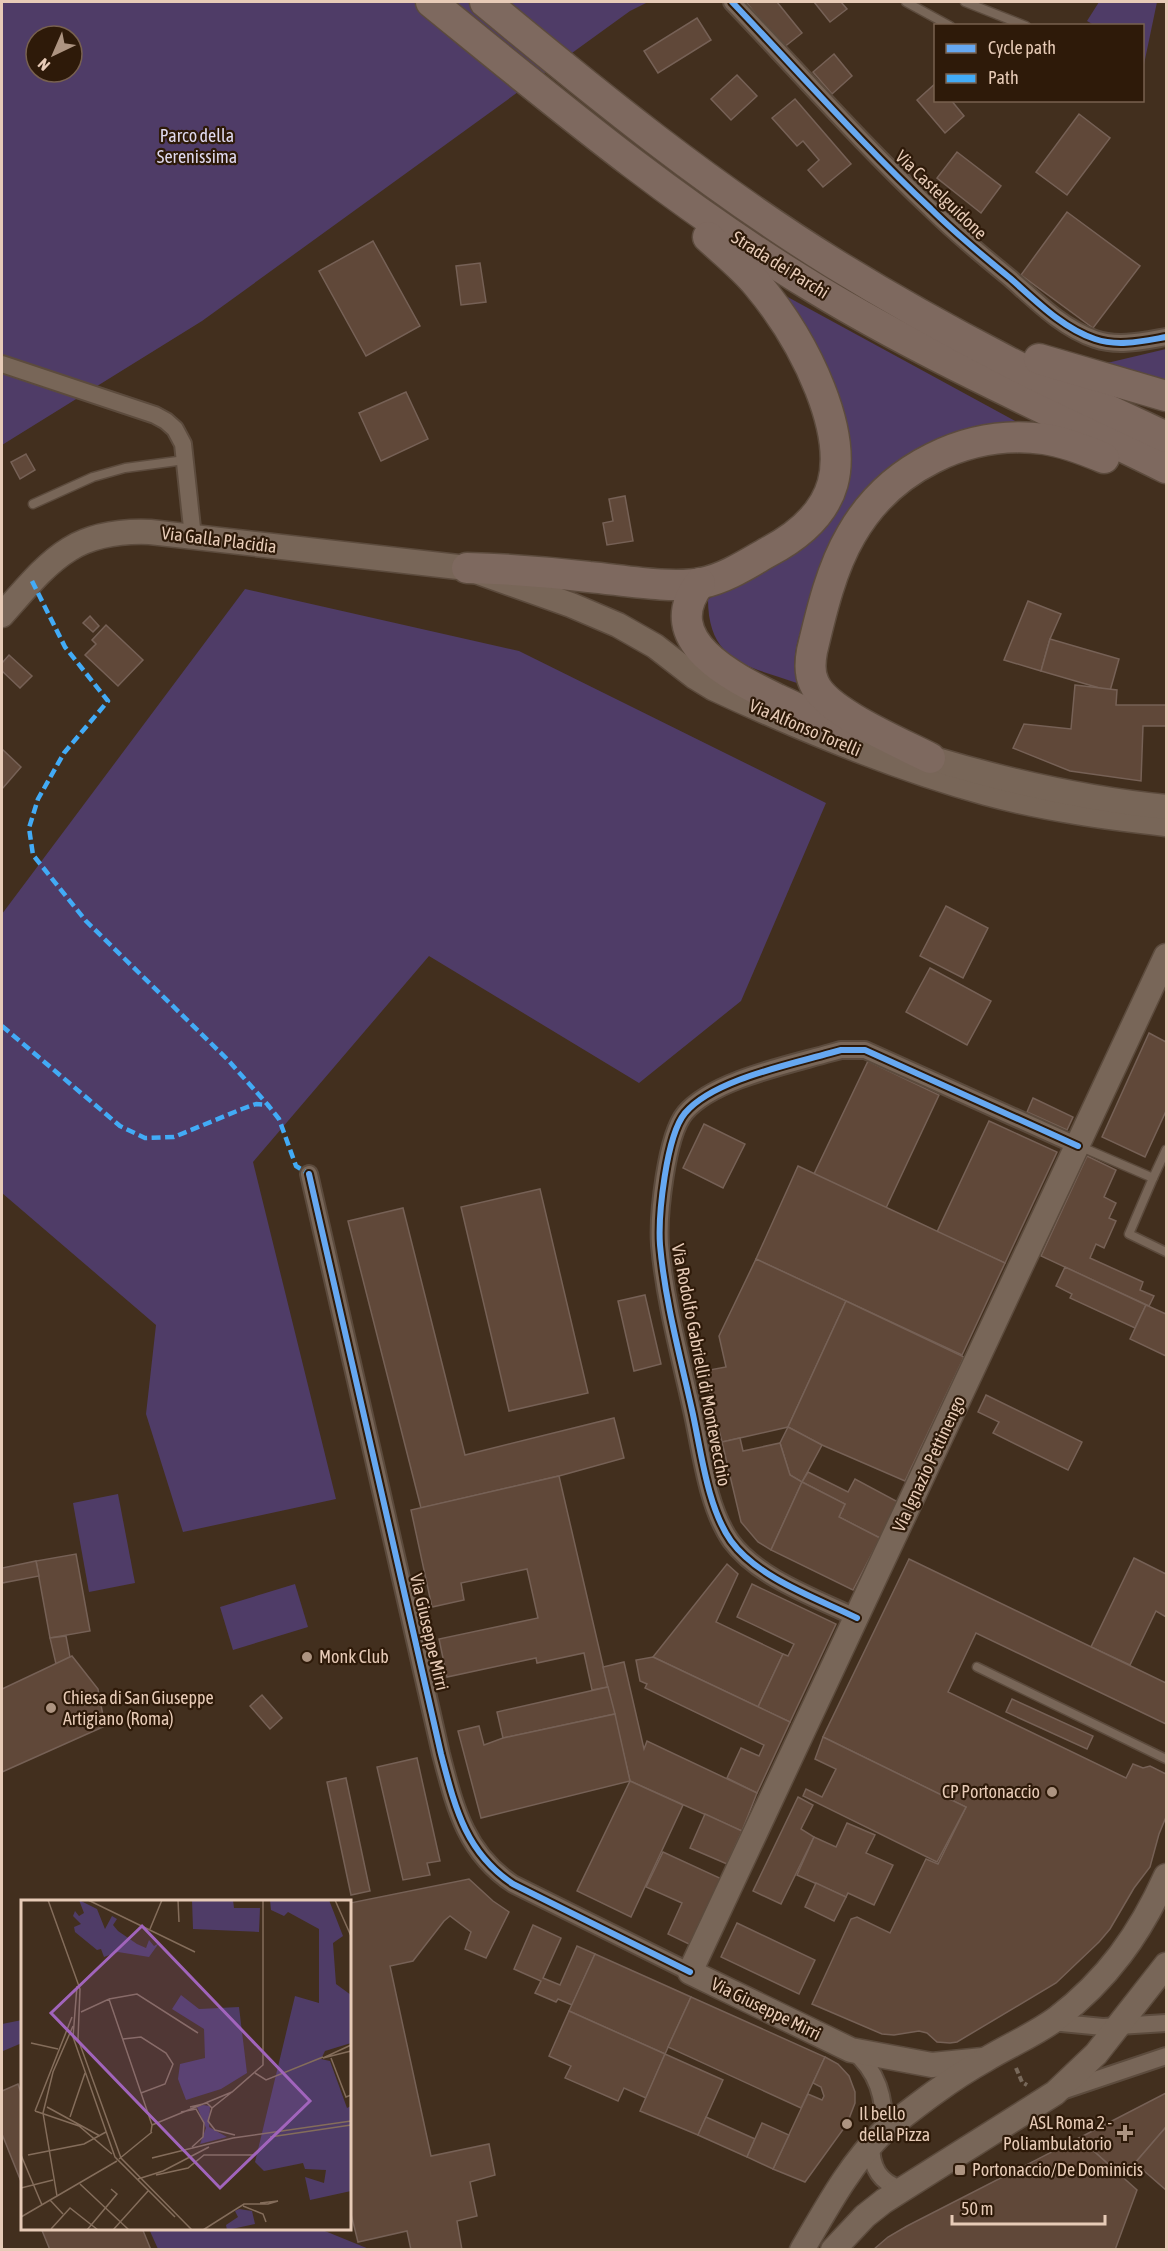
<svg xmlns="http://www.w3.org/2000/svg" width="1168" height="2251" viewBox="0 0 1168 2251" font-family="'Asap Condensed',sans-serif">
<rect width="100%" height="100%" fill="#422f1e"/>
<g fill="#4f3c67" fill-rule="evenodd">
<path d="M2 2H648L630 11 202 321 2 445ZM36 36H72V72H36Z"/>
<polygon points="1099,2 1157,2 1143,69 1142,26 1094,25 1087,21"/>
<path d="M784 295 1017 422V424C992 426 968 428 945 436 889 455 852 506 826 556 819 569 816 586 811 600 802 628 789 654 797 683 748 666 708 662 708 599L764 569 841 498Z"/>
<polygon points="1166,349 1166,386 1107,363"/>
<polygon points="245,589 519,651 826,803 741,1001 639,1083 429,956 253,1162 336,1499 183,1532 146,1414 156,1325 2,1193 2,914"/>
<polygon points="118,1494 135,1583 89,1592 73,1503"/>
<polygon points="295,1584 308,1627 233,1650 220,1607"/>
<polygon points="22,2020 22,2043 3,2051 2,2024"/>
<polygon points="149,2229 320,2229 369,2249 158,2249"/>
</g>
<g fill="#604839" stroke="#766156" stroke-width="1.5">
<polygon points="746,2 777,2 802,33 783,48"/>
<polygon points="814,2 841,2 847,9 830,22"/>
<polygon points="697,18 711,40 658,73 644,51"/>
<polygon points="834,54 852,76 832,94 813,72"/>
<polygon points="737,75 757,96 731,120 711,99"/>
<polygon points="936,83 936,100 951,100 964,116 945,133 917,100"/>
<polygon points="795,99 851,164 823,187 808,170 819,160 803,141 797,146 772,118"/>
<polygon points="1079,114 1110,138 1067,195 1036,172"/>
<polygon points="957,152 1001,186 981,213 937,178"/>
<polygon points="1067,212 1140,266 1093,328 1021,275"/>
<polygon points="373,241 420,326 366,356 319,271"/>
<polygon points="480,263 486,302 461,305 456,266"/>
<polygon points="406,392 428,439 381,461 359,413"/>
<polygon points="26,454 35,470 20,479 11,462"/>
<polygon points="625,496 633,541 607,545 603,523 613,521 609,499"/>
<polygon points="1028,601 1061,614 1050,639 1041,671 1004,660"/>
<polygon points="90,616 99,626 93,632 83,623"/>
<polygon points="106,625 143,660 118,686 85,655 96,644 92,640"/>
<polygon points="1050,639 1119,659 1110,691 1041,671"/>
<polygon points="9,655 32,676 20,688 2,671 2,663"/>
<polygon points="1075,685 1117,690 1116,705 1166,705 1166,726 1143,726 1141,781 1070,771 1013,748 1024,724 1071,729"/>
<polygon points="2,749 21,767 2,789"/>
<polygon points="946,906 988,928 963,978 920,956"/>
<polygon points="930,968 991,1001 967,1045 906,1012"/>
<polygon points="1149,1033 1166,1042 1166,1111 1145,1157 1102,1137"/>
<polygon points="868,1061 939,1095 886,1208 814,1174"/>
<polygon points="1033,1098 1073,1117 1067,1130 1027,1112"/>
<polygon points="989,1121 1057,1152 1005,1263 937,1232"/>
<polygon points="704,1124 745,1144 723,1188 683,1168"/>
<polygon points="1087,1156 1116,1170 1104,1197 1116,1203 1109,1218 1116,1221 1104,1248 1096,1244 1090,1258 1143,1282 1140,1290 1154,1296 1149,1306 1041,1256"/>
<polygon points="798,1166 1005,1263 962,1355 756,1259"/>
<polygon points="540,1189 588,1393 509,1411 461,1207"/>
<polygon points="403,1208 465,1455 614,1418 624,1458 559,1476 421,1508 348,1221"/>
<polygon points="756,1259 846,1301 788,1427 722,1442 704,1371 726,1367 719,1336"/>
<polygon points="1065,1267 1146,1305 1135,1328 1070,1298 1072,1294 1056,1286"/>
<polygon points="645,1295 661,1364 634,1371 618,1301"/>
<polygon points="846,1301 964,1357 905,1481 822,1445 788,1427"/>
<polygon points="1146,1305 1166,1314 1166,1356 1130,1339"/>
<polygon points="986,1395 1082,1442 1068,1470 993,1433 999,1422 978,1412"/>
<polygon points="788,1427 822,1445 802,1482 790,1475 780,1443"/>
<polygon points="740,1438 743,1451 780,1443 790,1475 802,1482 771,1550 758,1542 741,1522 722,1442"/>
<polygon points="808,1472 848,1492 855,1479 898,1502 880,1538 839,1517 845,1504 802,1482"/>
<polygon points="559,1476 608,1687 592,1690 584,1653 537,1663 536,1658 447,1677 439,1639 538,1618 527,1569 461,1583 464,1600 432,1607 411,1510"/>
<polygon points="802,1482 845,1504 839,1517 880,1538 853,1590 771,1550"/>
<polygon points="76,1554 90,1631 50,1638 36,1561"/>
<polygon points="1134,1558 1166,1574 1166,1617 1156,1611 1130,1665 1091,1647"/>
<polygon points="909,1559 1166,1683 1166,1724 976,1633 948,1692 1126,1778 1133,1764 1143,1768 1150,1766 1166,1774 1166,1817 1159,1834 1150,1867 1134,1888 1110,1929 1099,1942 1056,1983 957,2042 950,2043 937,2042 927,2033 919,2031 894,2035 882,2034 812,2004 851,1919 857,1917 890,1933 926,1859 938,1864 966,1807 823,1737"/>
<polygon points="36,1561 39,1576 2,1583 2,1568"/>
<polygon points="727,1564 738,1574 716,1622 783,1654 758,1707 653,1657"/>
<polygon points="752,1584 836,1624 790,1722 758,1707 783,1654 788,1656 794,1644 737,1617"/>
<polygon points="66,1636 70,1657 56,1664 50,1638"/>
<polygon points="72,1656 98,1689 105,1726 2,1772 2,1689"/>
<polygon points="653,1657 790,1722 757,1793 727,1778 741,1748 759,1756 764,1745 645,1688 647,1684 640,1681 636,1660"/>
<polygon points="624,1662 644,1749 647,1741 757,1793 742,1831 630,1781 603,1667"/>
<polygon points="608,1687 615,1714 503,1738 497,1712"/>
<polygon points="262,1695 282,1718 270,1729 250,1706"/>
<polygon points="1012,1699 1093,1736 1087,1749 1006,1712"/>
<polygon points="615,1714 630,1781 481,1818 458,1731 479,1726 484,1745 503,1738"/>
<polygon points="823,1737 966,1807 937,1862 803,1796 806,1789 822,1797 836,1769 815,1759"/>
<polygon points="417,1758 440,1861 427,1863 430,1875 403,1880 377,1767"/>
<polygon points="346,1778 370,1891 351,1895 327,1782"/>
<polygon points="630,1781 683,1805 631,1917 577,1891"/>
<polygon points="798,1797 813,1805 801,1829 814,1837 781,1904 753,1891"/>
<polygon points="705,1814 742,1831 727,1864 690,1848"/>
<polygon points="847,1823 875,1835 866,1853 893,1865 874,1905 848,1893 846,1897 797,1875 814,1837 836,1847"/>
<polygon points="663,1852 724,1880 693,1946 668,1934 682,1903 646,1887"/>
<polygon points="469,1879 493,1901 509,1912 486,1958 465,1949 471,1932 450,1916 444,1921 413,1961 390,1966 431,2156 489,2144 495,2175 470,2182 477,2216 457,2221 462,2250 411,2250 407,2231 358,2242 350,2210 350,1903"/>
<polygon points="816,1883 846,1897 834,1921 805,1907"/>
<polygon points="737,1923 815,1960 799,1994 721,1957"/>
<polygon points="533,1925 561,1938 543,1978 560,1985 577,1946 595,1954 572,2005 558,1999 556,2002 535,1993 541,1981 514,1969"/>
<polygon points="595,1954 691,1997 665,2054 569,2011"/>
<polygon points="691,1997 825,2057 801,2108 668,2047"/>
<polygon points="569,2011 665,2054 646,2098 624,2088 618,2101 565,2078 571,2066 549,2056"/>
<polygon points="665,2054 723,2080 698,2135 640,2111"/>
<polygon points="825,2057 838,2064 849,2076 855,2092 855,2103 847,2124 805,2182 773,2169 808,2094 822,2100 824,2096 821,2087 813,2083"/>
<polygon points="18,2084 22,2096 22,2184 2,2134 2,2091"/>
<polygon points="1166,2093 1166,2127 1123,2177 1079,2138"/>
<polygon points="706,2117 755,2139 747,2157 698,2135"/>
<polygon points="762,2123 789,2135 773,2169 747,2157"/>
<polygon points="1166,2127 1166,2190 1135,2163"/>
<polygon points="1079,2138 1137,2190 1115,2250 873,2250 888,2237 907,2226"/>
<polygon points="41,2228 142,2228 151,2250 50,2250"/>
</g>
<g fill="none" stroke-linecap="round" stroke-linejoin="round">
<g stroke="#5c4b3d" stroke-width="11">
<g id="service">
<polyline points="906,2 950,26"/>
<polyline points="965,2 1026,26"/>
<polyline points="33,504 93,477 125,468 185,460"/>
<polyline points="1079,1146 1153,1178 1129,1234 1166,1252"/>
<polyline points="1153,1178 1166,1150"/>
<polyline points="977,1667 1166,1759"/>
</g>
</g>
<g stroke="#5c4b3d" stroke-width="20">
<g id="minor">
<path d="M732 2C798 71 861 143 931 209 956 234 983 256 1010 278 1035 300 1062 328 1095 339 1118 347 1143 341 1166 337"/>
<polyline points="2,364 155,415 166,421 175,429 183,444 193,537"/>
<path d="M309 1174 441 1754C455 1807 465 1852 513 1884L690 1972"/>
<path d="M857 1618C816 1598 758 1578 731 1541 707 1507 701 1450 692 1410 680 1356 665 1301 660 1245 658 1216 666 1136 685 1113 713 1080 788 1065 830 1053L841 1050H865L1078 1146"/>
<polyline points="1051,2022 1103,2027 1166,2023"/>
<path d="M852 2050C878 2071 885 2098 884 2131"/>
<polyline points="1059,2092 1166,2056"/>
<path d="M871 2144C871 2167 879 2182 901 2189"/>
</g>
</g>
<g stroke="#5c4b3d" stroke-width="27">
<g id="secondary">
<path d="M2 615C50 561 72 529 150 532L467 568 571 605 618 625 655 646 695 677 713 688C801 729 892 767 986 793 1045 809 1106 817 1166 824"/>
<path d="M930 758C1007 781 1086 799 1166 807"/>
<polyline points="983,2060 932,2065 851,2050 690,1972 1166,956"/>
<path d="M802 2250C826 2209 850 2164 884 2131 916 2106 949 2080 985 2060 1008 2046 1034 2035 1056 2019 1107 1980 1140 1934 1166 1876"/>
<polyline points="833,2250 865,2216 884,2201 1055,2093 1096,2054 1166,1965"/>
</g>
</g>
<g stroke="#5c4b3d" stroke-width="33">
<g id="motorway">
<path d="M431 2C555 103 678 206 816 289 928 357 1049 410 1166 468"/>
<path d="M485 2C597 95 709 186 833 263 888 297 945 329 1003 359 1056 387 1112 411 1166 437"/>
<polyline points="1039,359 1166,396"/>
<path d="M467 568C508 569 548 572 589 577 622 580 670 589 702 583 726 578 747 564 768 552 842 513 849 463 820 389 805 351 783 315 757 284 743 267 724 252 708 237"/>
<path d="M700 583C655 641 736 679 777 699 801 710 824 722 848 731"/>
<path d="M930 758C901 743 826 712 814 683 809 673 810 662 812 651 821 613 831 569 851 535 889 468 967 429 1044 439 1065 442 1085 450 1104 458"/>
</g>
</g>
<polyline stroke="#78695b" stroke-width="4" stroke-dasharray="6 3" stroke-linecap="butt" points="1016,2068 1022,2082 1027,2085"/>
<use href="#service" stroke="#786658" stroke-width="8"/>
<use href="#minor" stroke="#786658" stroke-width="16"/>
<use href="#secondary" stroke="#786658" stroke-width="24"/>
<use href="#motorway" stroke="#7e695f" stroke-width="30"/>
<g stroke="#42abf6" stroke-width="4.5" stroke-dasharray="9 4.5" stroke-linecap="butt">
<polyline points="32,581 65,647 108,701 64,753 38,799 29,828 33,855 86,921 227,1059 268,1105 279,1119 296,1166 309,1174"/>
<polyline points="2,1026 120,1126 145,1138 174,1137 242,1109 256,1104 268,1105"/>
</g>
<g stroke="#2e1a09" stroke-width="10">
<g id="cycleway">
<path d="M732 2C798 71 861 143 931 209 956 234 983 256 1010 278 1035 300 1062 328 1095 339 1118 347 1143 341 1166 337"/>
<path d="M309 1174 441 1754C455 1807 465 1852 513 1884L690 1972"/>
<path d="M857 1618C816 1598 758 1578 731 1541 707 1507 701 1450 692 1410 680 1356 665 1301 660 1245 658 1216 666 1136 685 1113 713 1080 788 1065 830 1053L841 1050H865L1078 1146"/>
</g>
</g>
<use href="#cycleway" stroke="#66a8f1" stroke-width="6"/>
</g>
<g fill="#ad9481" stroke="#2e1a09" stroke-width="2">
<circle cx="307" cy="1657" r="6"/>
<circle cx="51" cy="1708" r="6"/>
<circle cx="1052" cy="1792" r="6"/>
<circle cx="847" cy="2124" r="6"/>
<path d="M1122 2124h6v6h6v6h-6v6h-6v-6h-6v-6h6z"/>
<rect x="954" y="2164" width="12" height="12" rx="3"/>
</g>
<g text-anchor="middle" stroke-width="4.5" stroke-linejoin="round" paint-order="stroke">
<g font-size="18" fill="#dfd9ef" stroke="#2e1a09">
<text x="197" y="142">Parco della<tspan x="197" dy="21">Serenissima</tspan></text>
</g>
<g font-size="18" fill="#e7cbb7" stroke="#2e1a09">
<text transform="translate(941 195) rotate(44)" y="6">Via Castelguidone</text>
<text transform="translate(780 265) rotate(32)" y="6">Strada dei Parchi</text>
<text transform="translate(219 540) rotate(7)" y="6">Via Galla Placidia</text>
<text transform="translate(805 728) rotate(23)" y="6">Via Alfonso Torelli</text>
<text transform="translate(701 1365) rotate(79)" y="6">Via Rodolfo Gabrielli di Montevecchio</text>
<text transform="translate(929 1464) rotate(-65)" y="6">Via Ignazio Pettinengo</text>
<text transform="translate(429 1632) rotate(77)" y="6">Via Giuseppe Mirri</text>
<text transform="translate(766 2009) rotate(26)" y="6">Via Giuseppe Mirri</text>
</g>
<g font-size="18" fill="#e7cbb7" stroke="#2e1a09" text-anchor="start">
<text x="319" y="1663">Monk Club</text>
<text x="63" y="1704">Chiesa di San Giuseppe<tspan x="63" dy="21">Artigiano (Roma)</tspan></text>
<text x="1040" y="1798" text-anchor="end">CP Portonaccio</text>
<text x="859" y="2120">Il bello<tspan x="859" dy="21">della Pizza</tspan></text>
<text x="1112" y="2129" text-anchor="end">ASL Roma 2 -<tspan x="1112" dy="21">Poliambulatorio</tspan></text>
<text x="972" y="2176">Portonaccio/De Dominicis</text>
</g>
</g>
<g transform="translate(21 1900)">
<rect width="330" height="330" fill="#422f1e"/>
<path d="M58 0 76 9 84 29 91 16 96 19 92 25 97 31 116 44 125 48 128 40 133 46 138 43 128 57 97 52 83 57 80 49 76 50 54 32 53 27 60 24 52 16 54 11 58 16 63 13ZM171 0H212L213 8H239L238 32 172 29ZM249 0H308L322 36 312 43 315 84 330 95V143L304 151 300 159 309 161 326 208 330 206V291L289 300 284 277 303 283 305 270 284 269 282 263 243 271 234 262 274 96 298 103V29L267 12 263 16 250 10ZM160 95 178 109 218 107 226 173 200 189 165 200 157 179 159 164 184 158 183 129 151 109ZM182 205 189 206 188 227 206 237 179 244 185 228 176 207ZM218 309 231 311 234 324 206 330 205 325 217 317 214 311Z" fill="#4f3c67"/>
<path fill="none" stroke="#846d5b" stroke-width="1.5" d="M27 0 59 89 57 139 100 258 171 330M67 0 174 52M157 0 158 22M314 0 330 36M129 29 141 0M56 86 52 137 94 257 154 317M88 99 116 94 177 133M60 112 88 99 131 225 130 232M102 139 120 137 145 153 152 164 144 184 120 193M10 143 37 149M330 145 302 158 330 151M310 158 325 197 330 195M234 173 245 180 302 157M211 192 191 208 187 221 194 230 214 235M26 207 79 236M169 207 186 203 191 208M14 211 51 117M14 211 58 226 91 254M160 212 175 209 183 223 182 237 171 247M22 213 32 172 52 126M22 213 36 296M49 217 64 173M131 225 211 192 242 165V0M249 237 330 225M0 255 21 305M7 255 63 244 85 232M131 258 212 238 330 221M98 259 131 232M142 271 188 247M135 275 167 268 183 255H233M117 279 142 271M59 284 108 330M0 288 32 280M29 300 42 314M222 306 242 314 245 322M0 317 96 261M30 329 49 308 77 330M66 330 96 294 90 289M92 330 127 291M182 330 223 304H247L257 301 239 303"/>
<path fill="#a164bc" fill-opacity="0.15" stroke="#a164bc" stroke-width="3" d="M121 26 289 201 199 288 30 113Z"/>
<rect width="330" height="330" fill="none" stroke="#e7cbb7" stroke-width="3"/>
</g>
<rect width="1168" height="2251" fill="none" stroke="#e7cbb7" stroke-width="6"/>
<rect x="934" y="24" width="210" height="78" fill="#2e1a09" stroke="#78614f" stroke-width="1.5"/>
<rect x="946" y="44" width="30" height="9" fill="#66a8f1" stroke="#78614f" stroke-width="1.5"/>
<text x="988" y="54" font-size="18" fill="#e7cbb7">Cycle path</text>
<rect x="946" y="74" width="30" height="9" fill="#42abf6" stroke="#78614f" stroke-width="1.5"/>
<text x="988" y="84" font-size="18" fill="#e7cbb7">Path</text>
<g transform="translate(54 54) rotate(224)"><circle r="28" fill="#2e1a09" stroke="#78614f" stroke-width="1.5"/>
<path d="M0-4.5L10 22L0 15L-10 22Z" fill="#ad9481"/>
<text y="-9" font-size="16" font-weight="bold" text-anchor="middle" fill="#e7cbb7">N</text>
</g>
<path d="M952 2215v9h153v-9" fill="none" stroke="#e7cbb7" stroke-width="3"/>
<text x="961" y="2215" font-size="18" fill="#e7cbb7" stroke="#2e1a09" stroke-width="4.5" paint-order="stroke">50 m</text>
</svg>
